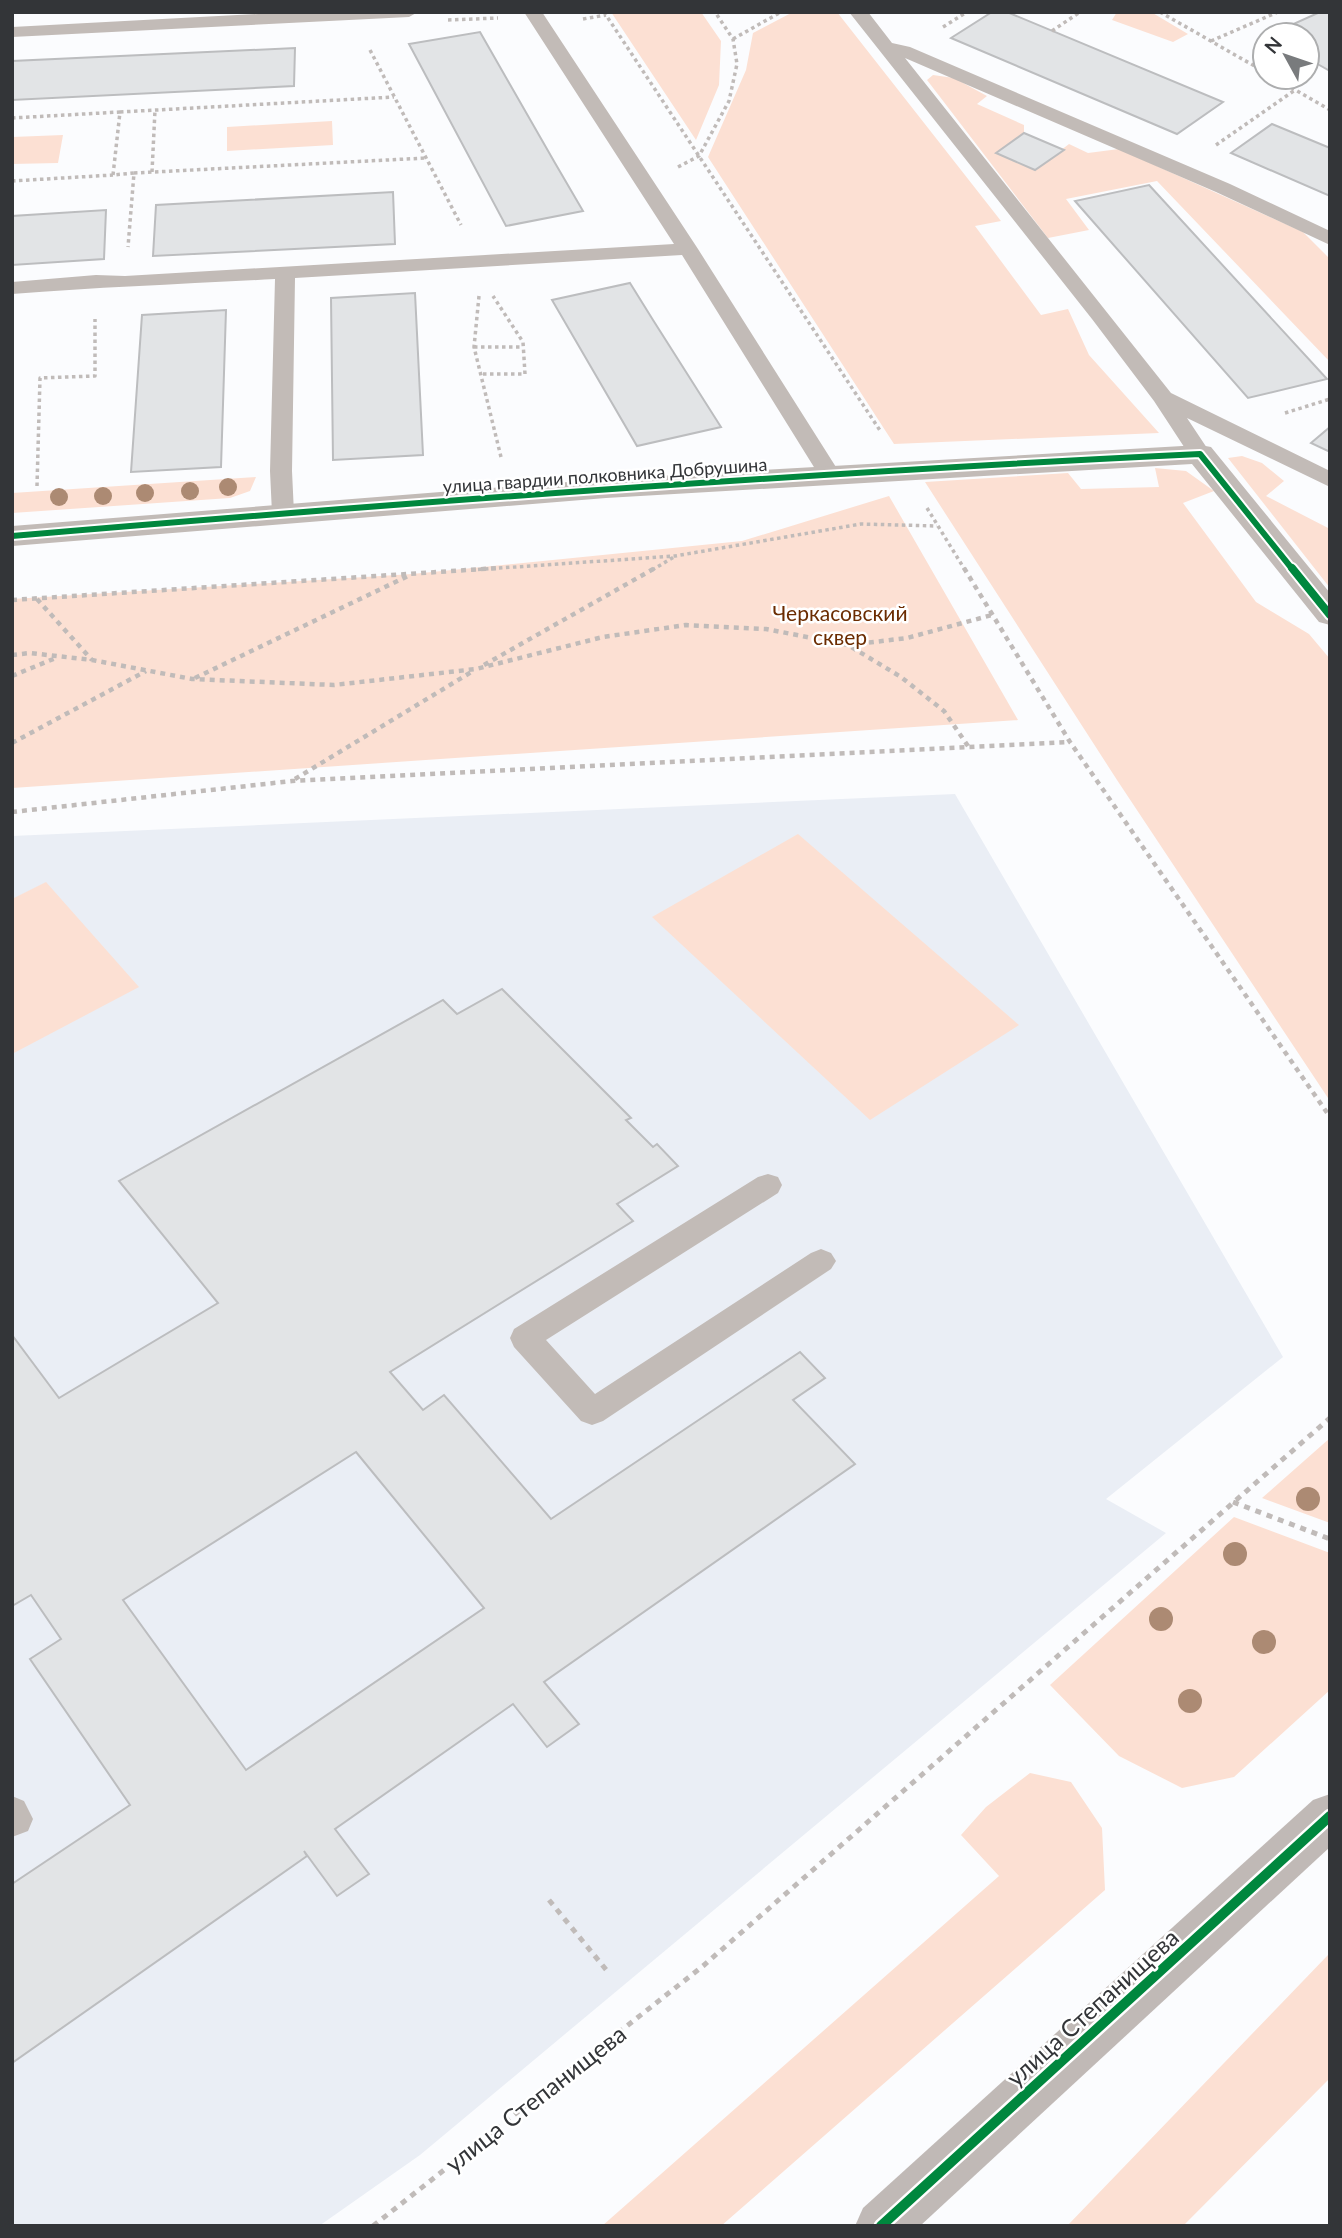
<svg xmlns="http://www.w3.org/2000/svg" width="1342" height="2238" viewBox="0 0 1342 2238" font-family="Lato,sans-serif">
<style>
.built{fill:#eaeef5}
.green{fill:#fce0d3}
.building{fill:#e2e4e6;stroke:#bcbdbf;stroke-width:2;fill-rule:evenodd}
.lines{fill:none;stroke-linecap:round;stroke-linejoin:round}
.path-far2{stroke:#c0bbb9;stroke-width:3.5;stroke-dasharray:3.5 3.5;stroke-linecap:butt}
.path-far1{stroke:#c0bbb9;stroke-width:4.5;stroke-dasharray:5 5;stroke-linecap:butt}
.path{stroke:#c0bbb9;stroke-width:5;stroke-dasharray:6 6;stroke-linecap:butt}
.lane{fill:#c2bbb7;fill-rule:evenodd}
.street{fill:#c2bbb7;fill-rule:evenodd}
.secondary{fill:#c0b9b6;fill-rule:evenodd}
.cycleway-far2-casing{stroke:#fff;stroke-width:10}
.cycleway-far1-casing{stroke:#fff;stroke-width:12}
.cycleway-casing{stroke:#fff;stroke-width:15}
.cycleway-far2{stroke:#00873e;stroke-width:6}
.cycleway-far1{stroke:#00873e;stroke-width:8}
.cycleway{stroke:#00873e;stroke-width:10}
.tree{fill:#ac8a73}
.labels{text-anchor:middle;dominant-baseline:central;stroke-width:5;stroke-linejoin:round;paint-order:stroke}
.far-street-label{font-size:18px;fill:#333538;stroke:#fff}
.park-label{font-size:21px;fill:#6b2c01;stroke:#fff}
.near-street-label{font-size:24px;fill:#333538;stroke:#fff}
</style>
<rect width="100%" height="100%" fill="#fbfcfe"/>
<path class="built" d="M955,794L1283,1357L1106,1499L1166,1533L420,2155L319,2226H12V836Z"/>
<path class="green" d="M611,12H701L721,41L719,85L696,140Z
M793,12H837L1001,221L975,226L1041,315L1068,309L1089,355L1159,433L894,444L708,157L746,70L753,33Z
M1117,12H1151L1188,34L1173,42L1112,20Z
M933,75L954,78L987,96L977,104L1024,125V133L996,153L1035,170L1069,144L1088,153L1119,149L1303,232L1330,259V362L1157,181L1066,199L1089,230L1048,238L927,80Z
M332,121L333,145L227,151V127Z
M63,135L58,163L12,164V137Z
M1242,456L1262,463L1284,481L1266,496L1330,529V588L1228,458Z
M1155,468L1186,471L1214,491L1183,503L1256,602L1309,634L1330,659V1101L1117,780L925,482L1068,473L1081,489L1159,487Z
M256,477L250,491L230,498L12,513V493Z
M889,496L1018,720L12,788V599L412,574L742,541Z
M798,834L1019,1025L870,1120L652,917Z
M46,882L139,987L12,1054V899Z
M1330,1438V1523L1262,1498Z
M1234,1517L1330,1553V1690L1234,1777L1182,1788L1119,1756L1050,1685Z
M1030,1773L1071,1782L1102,1828L1105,1890L721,2226H602L999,1876L961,1835L986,1807Z
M1328,1955L1330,2078L1183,2226H1067Z"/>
<path class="building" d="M992,12H1007L1223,102L1177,134L951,38Z
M1320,12H1330V71L1307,58V35H1269Z
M480,32L555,163L583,211L506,226L409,44Z
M295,48L294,86L12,100V61Z
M1272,124L1330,148V196L1231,153Z
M1024,133L1064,150L1035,170L996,153Z
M1149,185L1327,379L1248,398L1075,201Z
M393,192L395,244L153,256L156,205Z
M106,210L104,259L12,265V216Z
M630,283L653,320L721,427L637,446L552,300Z
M415,293L423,455L333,460L331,298Z
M226,310L221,467L131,472L142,315Z
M1330,427V452L1311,443Z
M502,989L631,1118L626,1120L653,1147L657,1144L678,1166L617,1204L633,1221L390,1372L423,1410L444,1395L551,1519L800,1352L825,1378L793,1400L855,1464L544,1682L579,1724L547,1747L513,1704L335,1829L369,1874L337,1896L304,1851L307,1856L12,2063V1884L130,1805L30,1659L61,1639L31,1595L12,1606V1335L59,1398L218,1303L119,1181L443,1000L457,1014ZM356,1452L484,1608L246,1770L123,1600Z"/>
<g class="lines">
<path class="path-far2" d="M604,12L881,432
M1160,12L1265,72
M583,19L606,15
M448,20L498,18
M943,27L967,12
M1052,31L1080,12
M733,39L781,12
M1211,41L1278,12
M370,50L461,225
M1273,77L1330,110
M120,112L394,97
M12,118L120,112L113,175L134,173L128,247
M1216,145L1295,90
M678,167L699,156L729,101L737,64L733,39L715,12
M152,172L155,110
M134,173L426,158
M12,181L113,175
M479,296L474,347L501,457
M474,347H523
M483,374H525L523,342L493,296
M1285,413L1330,399
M37,486L40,378L95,376V319
M927,508L965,570
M471,570L675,556L861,524L937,526
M652,570L674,557"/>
<path class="path-far1" d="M964,568L1070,742L1330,1117
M37,599L92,660
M12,600L498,568
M849,645L907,638L992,615
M12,655L30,653L92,660L192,679L334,685L476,669L603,637L686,625L766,629L848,645L901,677L944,711L968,746
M484,665L655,568
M12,676L58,657
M195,678L408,576
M12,743L146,671
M295,779L473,671
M12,812L292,781L1070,742"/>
<path class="path" d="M1233,1502L1330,1539
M549,1900L608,1972
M373,2226L703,1966L1330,1418"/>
<path class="lane" d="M296,12H418L409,17L12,37V27Z
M524,12H542L698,249L841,475L838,480H822L682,255L295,278L292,471L294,513L291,518H275L272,513L270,471L275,279C187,284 100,287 12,294V282L96,275L125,276L674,244Z
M849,12H868L892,43L910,47L1230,184L1330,231V245L1216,192L905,58L1171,393L1330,471V487L1187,418L1211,454L1208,459H1192L1154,401L1092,319Z
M768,1174L778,1177L782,1185L778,1193L546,1340L595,1394L811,1253L821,1249L831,1253L836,1261L831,1269L603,1421L592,1425L581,1421L514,1347L510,1338L514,1329L758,1177Z
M12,1796L24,1801L33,1819L28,1831L12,1837Z"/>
<path class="street" d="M1200,445L1211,447L1330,593V625L1319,622L1192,464L606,498L12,546V526L606,479Z"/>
<path class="secondary" d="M1330,1794V1847L920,2226H855L863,2208L1313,1800Z"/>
<g class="cycleway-far2-casing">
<path id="cycleway-far2" d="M12,536C408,502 803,473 1200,454L1293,570"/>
</g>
<g class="cycleway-far1-casing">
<path id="cycleway-far1" d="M1292,568L1330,615"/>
</g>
<g class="cycleway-casing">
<path id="cycleway" d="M881,2226L1330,1816"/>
</g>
<use href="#cycleway-far2" class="cycleway-far2"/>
<use href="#cycleway-far1" class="cycleway-far1"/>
<use href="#cycleway" class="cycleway"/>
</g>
<g class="tree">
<circle cx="228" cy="487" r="9"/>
<circle cx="190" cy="491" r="9"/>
<circle cx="145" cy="493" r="9"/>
<circle cx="103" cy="496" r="9"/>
<circle cx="59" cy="497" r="9"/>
<circle cx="1308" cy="1499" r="12"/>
<circle cx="1235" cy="1554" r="12"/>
<circle cx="1161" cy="1619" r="12"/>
<circle cx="1264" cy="1642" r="12"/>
<circle cx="1190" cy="1701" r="12"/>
</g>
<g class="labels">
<g class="far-street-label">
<text transform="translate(605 475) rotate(-4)">улица гвардии полковника Добрушина</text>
</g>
<g class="park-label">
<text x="840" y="612">Черкасовский<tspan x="840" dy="24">сквер</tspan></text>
</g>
<g class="near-street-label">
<text transform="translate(1092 2007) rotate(-42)">улица Степанищева</text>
<text transform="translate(535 2098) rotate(-38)">улица Степанищева</text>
</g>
</g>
<rect width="1342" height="2238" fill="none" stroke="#333538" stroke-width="28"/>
<g transform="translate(1286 56) rotate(310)"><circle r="33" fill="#ffffff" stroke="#adaeaf" stroke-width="2"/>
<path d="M0-5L12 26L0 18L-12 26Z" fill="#797b7d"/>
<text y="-10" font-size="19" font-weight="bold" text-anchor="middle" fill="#333538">N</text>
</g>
</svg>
